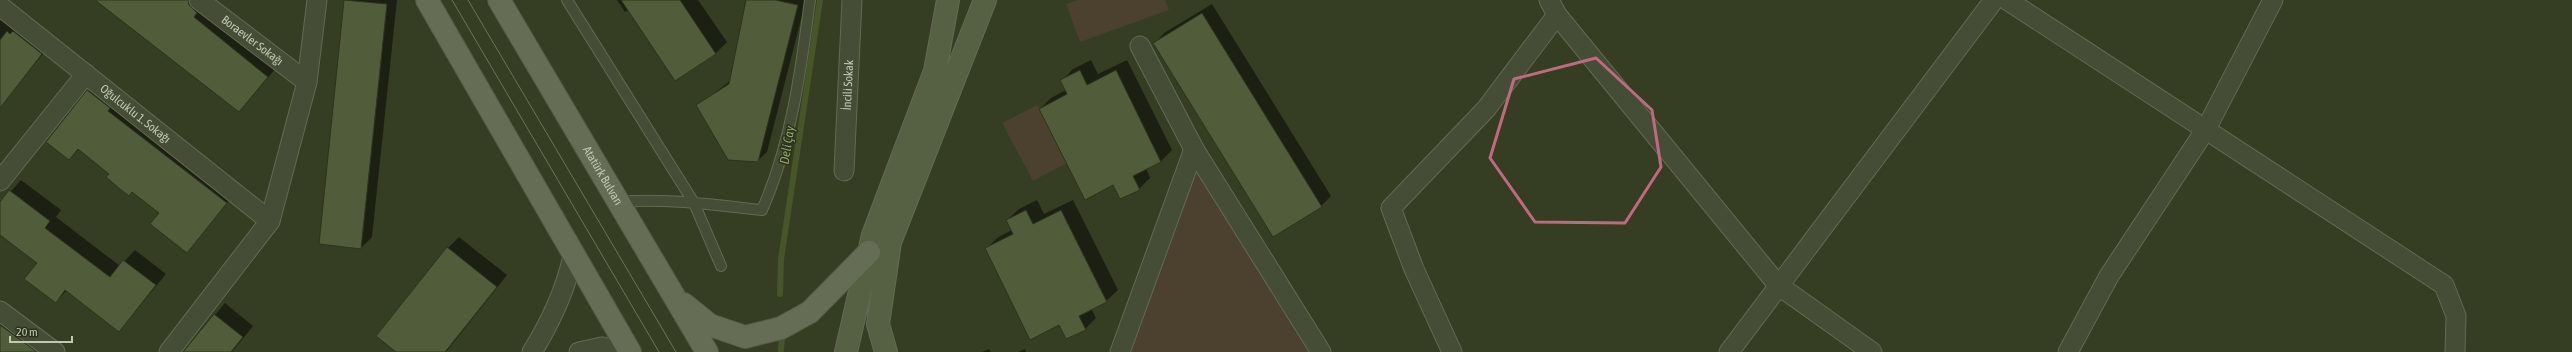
<svg xmlns="http://www.w3.org/2000/svg" width="2572" height="352" viewBox="0 0 2572 352" font-family="'Asap Condensed',sans-serif">
<style>
.green{fill:#4b412e}
.shadow{fill:#0007}
.lines{fill:none;stroke-linecap:round;stroke-linejoin:round}
.stream{stroke:#465629;stroke-width:6}
.building{fill:#515c3b;stroke:#2c341d}
.lane-casing{stroke:#636b54;stroke-width:12}
.street-casing{stroke:#636b54;stroke-width:21}
.secondary-casing{stroke:#636b54;stroke-width:24}
.primary-casing{stroke:#515942;stroke-width:24}
.lane{stroke:#464d36;stroke-width:10}
.street{stroke:#464d36;stroke-width:19}
.secondary{stroke:#566144;stroke-width:22}
.primary{stroke:#656e54;stroke-width:22}
.tram{stroke:#6b7558;stroke-width:1}
.marked{fill:none;stroke:#c16882;stroke-width:3;stroke-linejoin:round}
.labels{text-anchor:middle;dominant-baseline:central;stroke-width:3;stroke-linejoin:round;paint-order:stroke}
.street-label{font-size:12px;fill:#c0c9b2;stroke:#2a321b}
.water-label{font-size:13px;font-style:italic;fill:#94a969;stroke:#2a321b}
</style>
<rect width="100%" height="100%" fill="#353d22"/>
<path class="green" d="M1078,0H1165L1169,10L1080,42L1066,4Z
M1037,105L1067,163L1033,181L1002,123Z
M1194,159L1309,352H1125Z"/>
<path class="shadow" d="M0,0L53,42L7,97L0,92Z
M97,0H207L278,66L239,111Z
M345,0H397L372,237L361,248L320,243Z
M617,0H698L727,42L716,53L676,80L629,10L625,12Z
M747,0H806L767,152L757,161L698,106L731,80Z
M1212,4L1331,196L1321,206L1155,43L1164,33Z
M1091,60L1098,74L1127,60L1172,150L1161,161L1146,168L1150,178L1139,189L1114,184L1040,109L1051,98L1066,90L1062,81L1073,69Z
M99,79L237,191L187,251L161,213L79,149L69,159L47,141Z
M21,180L61,210L56,217L120,266L135,250L166,274L119,331L67,290L56,302L38,263L0,234V204Z
M1037,200L1044,214L1073,200L1118,290L1106,301L1091,308L1096,318L1085,329L1060,324L986,249L997,238L1012,230L1007,220L1019,209Z
M459,237L507,275L446,352H398L448,248Z
M225,303L253,326L232,352H184Z
M0,308L40,336L28,352H0Z
M989,349L991,352H982Z
M1025,349L1026,352H1018Z"/>
<g class="lines">
<path class="stream" d="M780,294L781,259L820,0
M781,350L782,337"/>
</g>
<path class="building" d="M95,0H188L189,5L197,13L194,17L268,77L239,112Z
M344,0L387,4L361,249L319,244Z
M621,0H680L716,54L675,81Z
M746,0H775L798,5L758,162L728,160L696,105L729,84Z
M1202,13L1322,207L1273,237L1153,43Z
M7,31L10,34L13,31L42,54L0,108V40Z
M1080,70L1087,85L1116,70L1161,162L1133,176L1140,190L1120,199L1113,185L1085,200L1039,109L1067,94L1060,80Z
M87,90L110,108L108,111L227,203L187,253L150,224L159,213L132,192L129,196L120,189L106,177L109,174L78,149L69,160L46,142Z
M9,190L50,221L45,228L110,277L123,260L156,285L119,332L65,290L56,303L24,279L37,263L0,235V202Z
M1026,210L1033,224L1061,210L1107,302L1079,316L1086,330L1066,339L1059,325L1030,340L985,248L1013,234L1006,220Z
M447,247L497,287L445,352H396L376,336Z
M214,314L243,337L231,352H183Z
M0,325L37,352H0Z"/>
<g class="lines">
<g class="lane-casing">
<path id="lane" d="M567,0L694,203L721,266
M618,202C666,198 714,205 762,210C791,145 801,70 810,0"/>
</g>
<g class="street-casing">
<g id="street">
<path id="s1" d="M199,0L307,82"/>
<path d="M1549,0L1557,15L1778,285L1872,352"/>
<path d="M2007,0L2444,285L2456,316L2455,352"/>
<path id="s2" d="M0,6L270,221"/>
<path d="M1140,46L1194,149L1321,352"/>
<path id="s3" d="M844,171L852,0"/>
<path d="M0,181L86,74"/>
<path d="M0,311L55,352"/>
<path d="M169,352L270,221L307,82L317,0"/>
<path d="M532,352C552,320 566,289 574,252"/>
<path d="M579,352L602,347L627,352"/>
<path d="M1120,352L1194,149"/>
<path d="M1452,352L1414,269L1391,208L1486,109L1557,15"/>
<path d="M1729,352L1994,0"/>
<path d="M2068,352L2109,276L2206,129L2273,0"/>
</g>
</g>
<g class="secondary-casing">
<path id="secondary" d="M846,352L873,235L935,71L948,0
M886,352L878,324L890,242L985,0"/>
</g>
<g class="primary-casing">
<g id="primary">
<path d="M427,0L630,352"/>
<path id="s4" d="M499,0L707,352"/>
<path d="M684,304L710,325L745,337L781,328L810,312L869,252"/>
</g>
</g>
<use href="#lane" class="lane"/>
<use href="#street" class="street"/>
<use href="#secondary" class="secondary"/>
<use href="#primary" class="primary"/>
<path class="tram" d="M452,0L659,352
M468,0L676,352"/>
</g>
<path class="marked" d="M1596,58L1652,110L1661,167L1625,223L1535,222L1490,158L1514,79Z"/>
<g class="labels">
<g class="street-label">
<text stroke="none"><textPath href="#s1" startOffset="67">Boraevler Sokağı</textPath></text>
<text stroke="none"><textPath href="#s3" startOffset="86">İncili Sokak</textPath></text>
<text stroke="none"><textPath href="#s2" startOffset="173">Oğulcuklu 1. Sokağı</textPath></text>
<text stroke="none"><textPath href="#s4" startOffset="204">Atatürk Bulvarı</textPath></text>
</g>
<g class="water-label">
<text transform="translate(787 145) rotate(-81)">Deli Çay</text>
</g>
</g>
<path d="M10 336v6h62v-6" fill="none" stroke="#c0c9b2" stroke-width="2"/>
<text x="16" y="336" font-size="12" fill="#c0c9b2" stroke="#2a321b" stroke-width="3" paint-order="stroke">20 m</text>
</svg>
